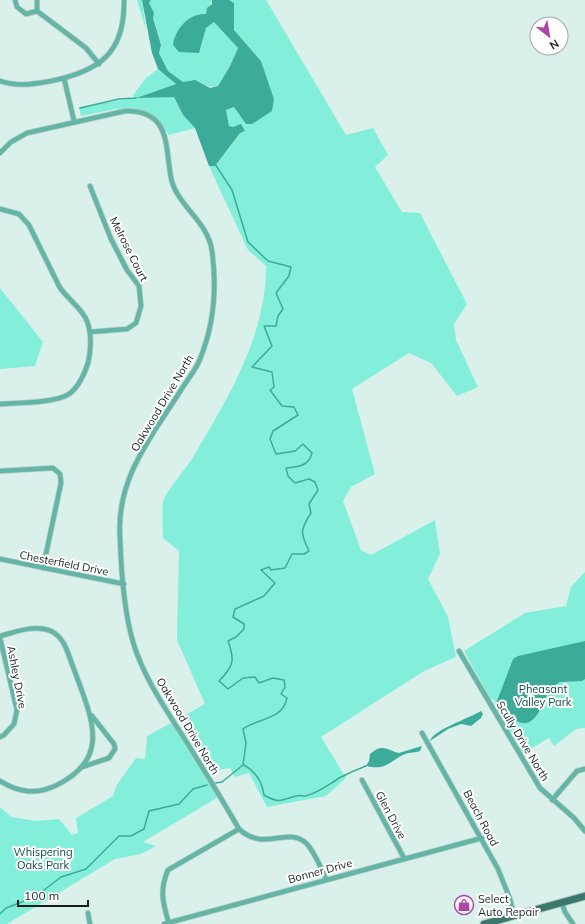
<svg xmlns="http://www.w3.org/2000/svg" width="585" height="924" viewBox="0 0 585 924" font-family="Mulish,sans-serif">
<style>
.green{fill:#83efda}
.water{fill:#3cab99}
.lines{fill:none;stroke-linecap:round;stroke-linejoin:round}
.stream{stroke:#3cab99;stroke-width:1.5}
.street-casing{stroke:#b7cbc5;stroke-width:6}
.primary-casing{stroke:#b7cbc5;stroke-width:9}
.street{stroke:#63b6a6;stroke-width:4.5}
.primary{stroke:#3c776c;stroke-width:7}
.labels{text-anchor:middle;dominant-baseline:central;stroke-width:4;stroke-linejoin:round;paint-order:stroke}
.street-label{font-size:11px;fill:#18201e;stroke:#fff}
.park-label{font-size:11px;fill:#0b4c42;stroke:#fff}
.poi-label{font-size:11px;fill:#18201e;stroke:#fff;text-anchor:start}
</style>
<rect width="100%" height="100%" fill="#daf0ea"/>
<path class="green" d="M137,0H142L146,30Z
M151,0H212L206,14L199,53L206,28L214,21L238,48L230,66L218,86C202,89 202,79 183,82L168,71L159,53L161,45L149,3Z
M229,0H266L346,135L373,128L388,155L375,167L402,212L420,213L467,304L454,324L456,340L478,387L457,396L431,363L409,353L352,389L375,474L351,487L343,501L361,550L371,555L435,520L440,554L428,579L448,617L456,657L424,671L321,737L346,778L326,796L267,807L249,773L235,777L230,768L211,771L180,718L205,704L177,640L179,551L163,538C163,528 161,509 164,499C166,492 186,468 192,459C227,399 266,338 266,266L248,250L209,166H215L240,133L229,126L226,110L234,107L247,124H252L274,99L261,61L234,30V3Z
M158,69L176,84L138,97H174L183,115L195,128L169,135C144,96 119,109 81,116L79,107L135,98L133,95L146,78Z
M0,288L43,342L35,366L0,369Z
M585,572V728L576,729L554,746L549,738L520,755L492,708L495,701L490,698L464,651L525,613L566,606L571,587Z
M173,722L220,796L143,842L156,846L141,854L115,859L7,924H0V807L11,817L36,821L59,819L72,835L78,833L76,818L113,796L116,786L136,758L145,759L147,736Z"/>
<path class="water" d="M142,0H151L149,3L154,13L153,18L161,45L159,53L168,71L183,82L195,80L210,88L218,86L230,66L238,48L214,22L206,28L199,53L179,52L173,45C175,29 189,13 206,14L207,8L212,4V0H229L234,3V30L261,61L274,99L272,111L252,124H246L234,107L226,110L229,126L233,127L241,124L245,131L240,133L215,166H209L195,128L183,115L174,97L136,98L176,84L158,69L152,53Z
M585,641V679L582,681L560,682L549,689C544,703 533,735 514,719C506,713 506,710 507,701L505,700L500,706L497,701L513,659L518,656Z
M481,711L483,714L481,718L471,726L461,724L448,729L430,741C433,730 470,718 481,711Z
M422,746L420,751C415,753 410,752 405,754C389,761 387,771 366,766L369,761L370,754C383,743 386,750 399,753Z"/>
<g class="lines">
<path class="stream" d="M80,108L119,99L136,98
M215,164L232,190L248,242L268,261L291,267L289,276L276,293L283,309L278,316L276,326H264L272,346L252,367L272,372L274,387L270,390L282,406L294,407L298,415L273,431L270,439L276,454L295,451L303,444L312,453C309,466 298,467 286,468L288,476L295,483L309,479L315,482L318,490L309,504L311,513C300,530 300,533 309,551L304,554H292L285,568L271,570L269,567L261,570L275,583L264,596L235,609L233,617L244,624V629L236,637L228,641C235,660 234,666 219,681L228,689L243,678L255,677L259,683L273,678L284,680L285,687L281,694L287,698C283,720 258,718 243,729L246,743L243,765L222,782L215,783
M244,765C256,772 262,781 264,795C279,804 282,800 296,796C299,795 302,796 305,796C319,793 329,784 341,777C349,773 358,769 366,766
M0,914L6,908L35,897L61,877L86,869L119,836H131L144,829L149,811L179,804L193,789L207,785"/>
<g class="street-casing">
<path id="street" d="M15,0L17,7L26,14L37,11V0
M37,11L86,48L99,64
M64,78L74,121
M0,81C18,87 33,84 51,81C100,71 125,53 124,0
M0,153L11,142L27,133L125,111C171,110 165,146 171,178C177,206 208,221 212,251C217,288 214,325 200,359C196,370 187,380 181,390C152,436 116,478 120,537C121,569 124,611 133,642C143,676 165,708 184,738C203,768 221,798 239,829C265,853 288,825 307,844C315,853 321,868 326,879
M0,209L19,214L29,225L59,286C66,298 82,308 87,321C92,334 91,351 88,363C84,375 79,387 69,394C56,403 16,403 0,404
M90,332L127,329L136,323L141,306L139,286L127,270L111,239L90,186
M0,471L53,468L60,474L61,483L43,568
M0,559L124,584
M0,636C16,632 35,624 51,631C66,638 69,658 75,672C92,719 112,759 55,786C35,795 18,792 0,781
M0,638L17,710L14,724L4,735L0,737
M459,651L540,788L574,818L585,831
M422,733L498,869L510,899L514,916
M82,767L109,758L115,749L114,744L92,716
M362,780L404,858
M552,800L577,771L585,769
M562,903L565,912L573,924
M88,913L90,924
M164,924L482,838
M169,924C163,903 159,891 168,870L239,829"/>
</g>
<g class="primary-casing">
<path id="primary" d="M484,924L585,896"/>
</g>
<use href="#street" class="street"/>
<use href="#primary" class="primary"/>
</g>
<defs>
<g id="shop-ring" transform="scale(1)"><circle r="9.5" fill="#fff" stroke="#ae46a9" stroke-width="1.5"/><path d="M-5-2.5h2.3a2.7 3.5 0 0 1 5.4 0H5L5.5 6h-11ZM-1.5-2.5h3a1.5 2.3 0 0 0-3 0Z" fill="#ae46a9"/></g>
</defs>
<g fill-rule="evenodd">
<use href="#shop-ring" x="464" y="905"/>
</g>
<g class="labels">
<g class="street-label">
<text transform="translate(129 249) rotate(63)">Melrose Court</text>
<text transform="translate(162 403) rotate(-59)">Oakwood Drive North</text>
<text transform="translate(64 563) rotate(11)">Chesterfield Drive</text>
<text transform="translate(17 677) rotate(79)">Ashley Drive</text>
<text transform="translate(188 726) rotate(59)">Oakwood Drive North</text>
<text transform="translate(523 741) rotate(59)">Scully Drive North</text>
<text transform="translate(391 815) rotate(62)">Glen Drive</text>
<text transform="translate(481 818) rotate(62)">Beach Road</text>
<text transform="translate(320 871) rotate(-15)">Bonner Drive</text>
</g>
<g class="park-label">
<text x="543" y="689">Pheasant<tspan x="543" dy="13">Valley Park</tspan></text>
<text x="43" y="852">Whispering<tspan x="43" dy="13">Oaks Park</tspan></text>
</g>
<g class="poi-label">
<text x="478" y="899">Select<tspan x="478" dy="13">Auto Repair</tspan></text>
</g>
</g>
<g transform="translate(549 36) rotate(149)"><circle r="19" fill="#ffffff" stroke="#a3a6a5"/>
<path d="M0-3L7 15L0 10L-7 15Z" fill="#ae46a9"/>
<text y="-6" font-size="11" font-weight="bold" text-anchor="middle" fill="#18201e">N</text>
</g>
<path d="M18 900v6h70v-6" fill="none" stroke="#18201e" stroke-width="2"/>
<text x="24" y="900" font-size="12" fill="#18201e" stroke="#ffffff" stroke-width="3" paint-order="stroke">100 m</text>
</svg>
